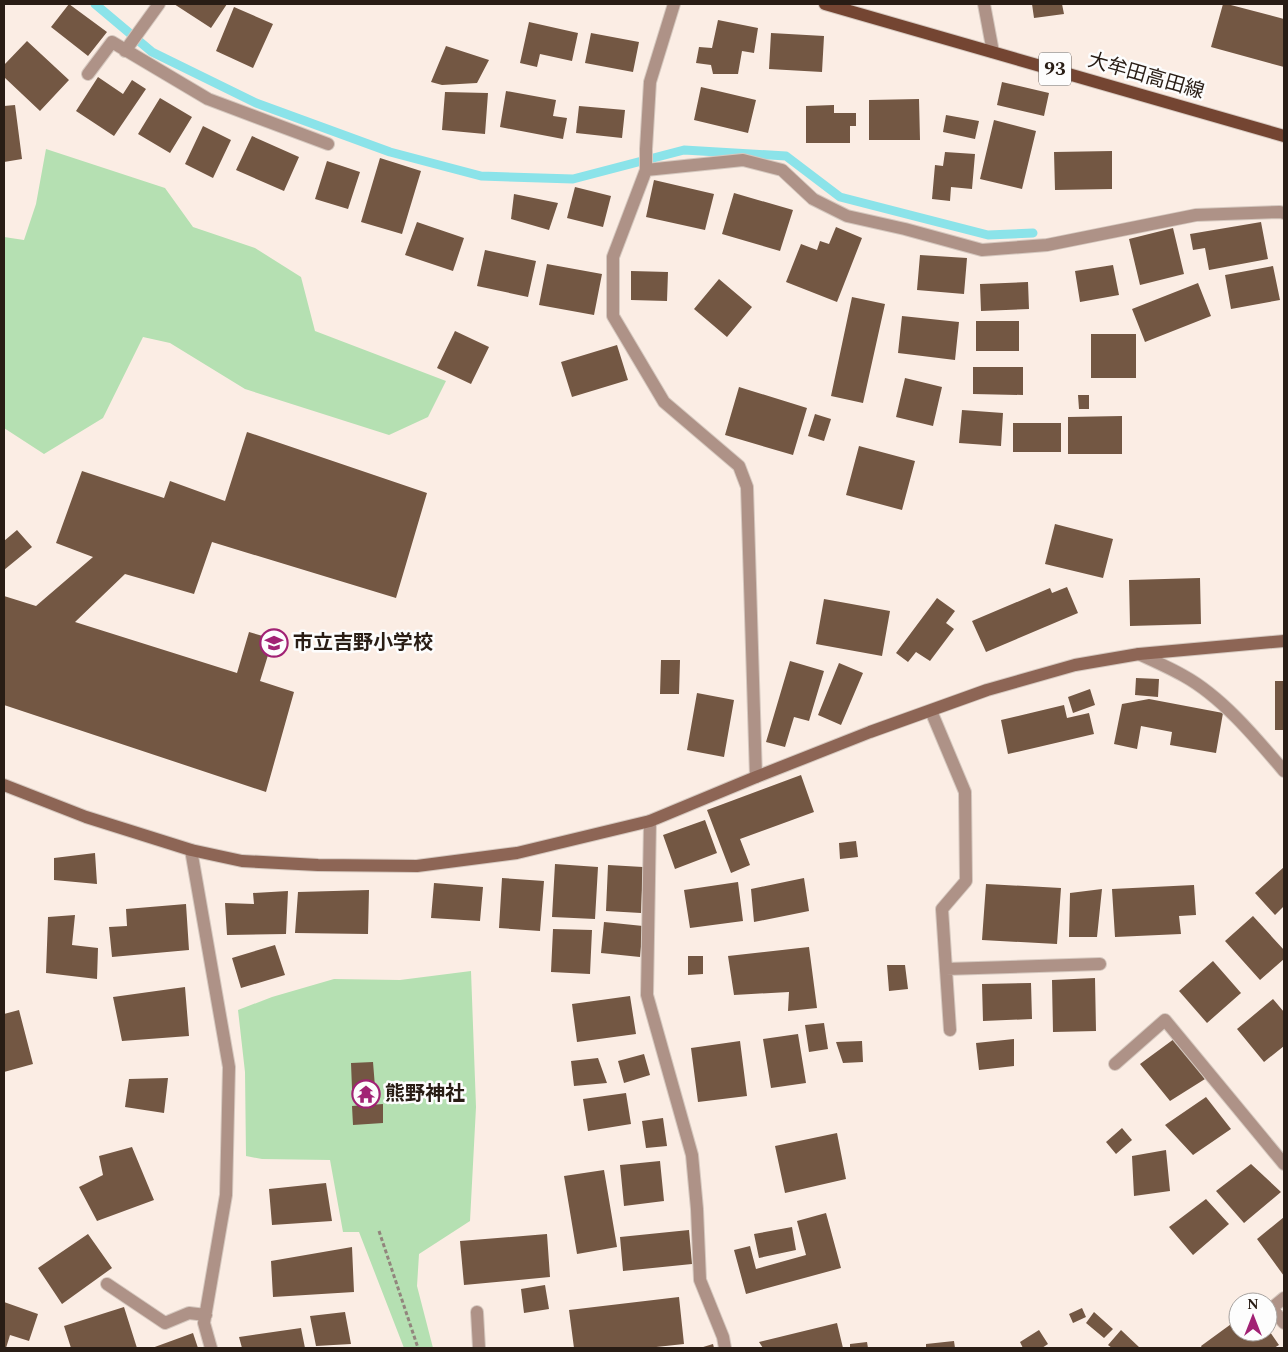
<svg xmlns="http://www.w3.org/2000/svg" width="1288" height="1352" viewBox="0 0 1288 1352" font-family="Spectral,'Noto Sans JP',serif">
<style>
.green{fill:#b5e0b2}
.lines{fill:none;stroke-linecap:round;stroke-linejoin:round}
.stream{stroke:#8be3e9;stroke-width:9}
.building{fill:#735743}
.street-casing{stroke:#d5c8bf;stroke-width:14}
.secondary-casing{stroke:#d5c8bf;stroke-width:14}
.primary-casing{stroke:#d5c8bf;stroke-width:14}
.path{stroke:#92857d;stroke-width:3;stroke-dasharray:4 2.5;stroke-linecap:butt}
.street{stroke:#ae9287;stroke-width:12}
.secondary{stroke:#8d6555;stroke-width:12}
.primary{stroke:#744532;stroke-width:12}
.labels{text-anchor:middle;dominant-baseline:central;stroke-width:5;stroke-linejoin:round;paint-order:stroke}
.shield{fill:#fdfdfd;stroke:#69605b;stroke-width:1}
.shield-label{font-size:19px;font-weight:bold;fill:#291d15}
.street-label{font-size:20px;fill:#291d15;stroke:#fdfdfd}
.poi-label{font-size:20px;font-weight:bold;fill:#291d15;stroke:#fdfdfd;text-anchor:start}
</style>
<rect width="100%" height="100%" fill="#fbede4"/>
<path class="green" d="M46,149L165,188L193,227L255,248L301,277L315,331L446,381L428,417L389,435L245,389L170,343L143,337L103,418L44,454L4,428V237L24,240L36,204Z
M471,971L476,1107L470,1221L419,1254L417,1286L433,1348H404L359,1232H343L330,1160L262,1159L246,1156L245,1072L238,1010L272,997L334,979L400,980Z"/>
<g class="lines">
<path class="stream" d="M95,4L152,52L256,103L390,152L481,176L573,179L684,150L786,156L840,197L988,235L1033,233"/>
</g>
<path class="building" d="M69,4L107,32L88,56L51,27Z
M174,4H227L211,28Z
M1032,4H1062L1064,14L1034,18Z
M1223,4H1227L1284,19V67L1211,47Z
M234,7L273,24L253,68L216,51Z
M718,20L758,28L754,53L742,51L738,74H713L711,65L696,63L699,47L712,48Z
M529,22L578,33L572,61L540,54L537,67L520,63Z
M591,33L639,42L633,72L585,63Z
M771,33L824,36L822,72L769,69Z
M27,41L69,80L40,111L4,77V65Z
M446,46L489,60L477,83L442,85L431,82Z
M98,77L123,94L132,80L146,89L114,136L76,111Z
M1002,82L1049,93L1044,116L997,105Z
M701,87L756,100L748,133L694,120Z
M506,91L556,100L553,116L567,118L563,139L500,127Z
M445,92L488,93L485,134L442,130Z
M160,98L192,117L170,153L138,134Z
M919,99L920,140H869V100Z
M15,105L22,159L4,162V106Z
M834,105V113H856V126H850V143H806V106Z
M579,106L625,110L622,138L576,133Z
M946,115L979,121L975,139L943,132Z
M994,120L1036,131L1022,189L980,179Z
M203,126L231,140L213,178L185,164Z
M252,136L299,157L284,191L236,170Z
M1112,151V189L1055,190L1054,152Z
M945,152L975,154L972,189L951,187L950,201L932,199L935,165L943,166Z
M380,158L421,171L402,234L361,222Z
M327,161L360,172L348,209L315,199Z
M654,180L714,194L705,230L646,217Z
M575,187L611,196L603,227L567,218Z
M734,193L793,210L780,251L722,234Z
M514,194L558,203L549,230L511,219Z
M417,222L464,238L453,271L405,255Z
M1261,222L1268,259L1209,270L1205,248L1193,250L1190,234Z
M836,227L862,238L837,302L786,282L801,244L817,250L820,241L829,244Z
M1173,228L1184,274L1140,285L1129,239Z
M485,250L536,261L528,297L477,286Z
M920,255L967,258L964,294L917,290Z
M547,264L602,274L594,315L539,305Z
M1113,265L1119,295L1080,302L1075,271Z
M1273,266L1280,300L1231,309L1225,275Z
M631,271L668,272L667,301L631,300Z
M719,279L752,307L727,337L694,309Z
M1028,282L1029,309L981,311L980,284Z
M1198,283L1211,316L1145,342L1132,309Z
M852,297L885,304L863,403L831,396Z
M902,316L959,322L955,360L898,353Z
M976,321H1019V351H976Z
M455,331L489,347L471,384L437,368Z
M1091,334H1136V378H1091Z
M617,345L628,380L572,397L561,362Z
M973,367H1023V395L973,394Z
M905,378L942,387L933,426L896,417Z
M739,387L807,408L793,455L725,435Z
M1078,395H1089V409H1079Z
M962,410L1003,413L1001,446L959,443Z
M815,414L831,419L824,441L808,436Z
M1122,416V454H1068V417Z
M1013,423H1061V452H1013Z
M247,432L427,493L396,598L212,542L194,594L125,574L75,622L237,673L249,632L273,639L260,681L294,692L266,792L4,705V596L36,606L93,557L56,543L82,471L164,498L170,481L225,501Z
M859,446L915,461L902,510L846,495Z
M1055,524L1113,539L1103,578L1045,564Z
M17,530L32,547L4,570V541Z
M1200,578L1201,624L1130,626L1129,580Z
M1067,587L1078,613L986,652L972,621L1050,588L1052,593Z
M937,598L955,611L946,623L954,629L930,661L916,652L908,662L896,653Z
M824,599L890,611L882,656L816,644Z
M661,660H680L679,694H660Z
M790,661L824,671L809,721L794,717L785,747L766,742Z
M839,663L863,673L841,725L818,715Z
M1136,678L1159,679L1158,697L1135,695Z
M1275,681H1284V730H1275Z
M1090,689L1095,705L1073,713L1068,697Z
M697,693L734,700L724,757L687,750Z
M1149,699L1223,713L1216,753L1170,745L1172,732L1141,726L1137,749L1114,744L1122,704Z
M1064,705L1067,718L1089,713L1094,734L1008,754L1001,720Z
M801,775L814,812L740,839L750,865L731,873L707,810Z
M705,820L717,853L675,869L663,835Z
M856,841L858,857L840,859L839,843Z
M95,853L97,884L54,880V858Z
M555,864L598,867L595,919L552,917Z
M608,865L643,867L641,913L606,911Z
M1284,867V906L1275,915L1255,893Z
M502,878L544,881L540,931L499,928Z
M804,878L809,911L754,922L751,889Z
M738,882L743,921L690,928L684,890Z
M434,883L483,887L480,921L431,918Z
M986,884L1061,888L1057,944L982,940Z
M1194,885L1196,915L1179,916L1181,934L1115,937L1112,889Z
M1102,889L1097,937H1069L1070,893Z
M369,890L368,934L295,933L298,892Z
M288,891L286,934L227,935L225,903L254,904L253,893Z
M186,904L189,950L112,957L109,927L127,926L126,909Z
M75,915L72,945L98,948L97,979L46,973L48,917Z
M1253,916L1284,950V959L1260,980L1225,941Z
M604,922L643,926L640,957L601,953Z
M553,929L592,930L590,974L551,972Z
M275,945L285,975L241,988L232,958Z
M809,947L817,1008L788,1011L789,992L734,995L728,956Z
M688,956H703V974L688,975Z
M1213,961L1241,993L1207,1023L1179,991Z
M887,965H905L908,989L889,991Z
M1095,978L1096,1031L1053,1032L1052,980Z
M1031,983L1032,1019L983,1021L982,984Z
M185,987L189,1036L122,1041L113,997Z
M630,996L636,1034L577,1042L572,1004Z
M1273,999L1284,1012V1046L1264,1062L1237,1029Z
M19,1010L33,1064L4,1072V1014Z
M824,1023L828,1049L809,1052L805,1025Z
M798,1034L806,1083L771,1088L763,1039Z
M1014,1039V1066L979,1070L976,1043Z
M1174,1039L1205,1079L1170,1101L1140,1064Z
M740,1041L747,1096L698,1102L691,1048Z
M862,1041L863,1062L843,1063L836,1042Z
M644,1054L650,1075L624,1083L618,1061Z
M598,1058L607,1083L574,1086L571,1061Z
M373,1062L375,1087H371L372,1100H369V1105L383,1104V1123L353,1125L352,1106L365,1105V1100H360V1089H352L351,1063Z
M168,1078L164,1113L125,1107L129,1079Z
M626,1093L631,1124L588,1131L583,1099Z
M1206,1097L1231,1129L1193,1155L1165,1125Z
M663,1118L667,1146L646,1148L642,1121Z
M1122,1128L1132,1140L1116,1154L1106,1142Z
M837,1133L846,1179L785,1193L775,1146Z
M132,1147L154,1200L97,1221L79,1187L103,1175L99,1156Z
M1166,1150L1170,1191L1134,1196L1132,1156Z
M660,1161L664,1201L624,1206L620,1165Z
M1251,1164L1281,1192L1244,1223L1216,1191Z
M604,1170L617,1247L577,1254L564,1176Z
M326,1183L332,1221L272,1225L269,1189Z
M1206,1199L1229,1224L1193,1255L1169,1227Z
M826,1213L841,1268L746,1294L734,1250L750,1246L756,1269L806,1255L797,1221Z
M1284,1217V1276L1257,1239Z
M792,1227L796,1250L759,1258L754,1234Z
M689,1230L692,1264L623,1271L620,1237Z
M88,1234L112,1268L62,1304L38,1268Z
M547,1234L550,1277L464,1285L460,1241Z
M352,1247L354,1292L273,1297L271,1261Z
M545,1285L549,1309L524,1313L521,1289Z
M679,1297L684,1344L647,1348H574L569,1310Z
M4,1302L38,1314L29,1341L10,1335L6,1348H4Z
M124,1307L137,1348H71L64,1326Z
M1082,1308L1086,1317L1073,1323L1069,1314Z
M345,1312L351,1344L316,1346L310,1316Z
M1094,1312L1113,1329L1104,1338L1086,1323Z
M1238,1319V1332H1268V1329L1279,1345L1274,1348H1202L1201,1346Z
M837,1323L843,1348H763L759,1342Z
M301,1328L305,1348H242L239,1337Z
M1039,1330L1048,1344L1042,1348H1023L1020,1342Z
M1121,1330L1140,1348H1112L1108,1345Z
M193,1333L198,1348H152Z
M954,1341L955,1348H926V1344Z
M867,1342L868,1348H850V1344Z
M713,1344L714,1348H700Z"/>
<g class="lines">
<g class="street-casing">
<path id="street" d="M674,4L650,82L646,149V170L613,257V316L664,402L739,466L747,487L756,777
M984,4L993,52
M125,51L159,4
M88,74L112,42L208,99L328,144
M646,170L743,160L782,170L813,199L847,216L905,229L982,250L1047,245L1196,215L1280,212L1284,213
M1139,654C1154,661 1170,668 1184,676C1222,697 1256,738 1284,771
M931,711L965,792L966,881L942,909L950,1030
M650,821L647,995L692,1155L697,1209L700,1280L723,1337L725,1348
M191,850L229,1067L226,1195L204,1323L211,1348
M946,969L1100,964
M1115,1064L1165,1020L1284,1164
M107,1284L165,1323L189,1313L206,1315
M1284,1298L1272,1308L1284,1323
M477,1312L479,1348"/>
</g>
<g class="secondary-casing">
<path id="secondary" d="M4,785L86,817L191,850L242,861L318,865L417,866L517,853L650,821L756,777L870,732L987,690L1075,665L1139,654L1284,641"/>
</g>
<g class="primary-casing">
<path id="primary" d="M825,4L1284,136"/>
</g>
<path class="path" d="M379,1231L418,1348"/>
<use href="#street" class="street"/>
<use href="#secondary" class="secondary"/>
<use href="#primary" class="primary"/>
</g>
<defs>
<g id="school-ring" transform="scale(1.4375)"><circle r="9.5" fill="#fdfdfd" stroke="#a12274" stroke-width="1.5"/><path d="M0-5L7-2L0 1L-7-2ZM-4 1L0 2.5L4 1V4Q0 6-4 4Z" fill="#a12274"/></g>
<g id="temple-ring" transform="scale(1.4375)"><circle r="9.5" fill="#fdfdfd" stroke="#a12274" stroke-width="1.5"/><path d="M0-6L5-2H3V0L6.5 2.5H4V6H1.5V3h-3V6H-4V2.5H-6.5L-3 0V-2H-5Z" fill="#a12274"/></g>
</defs>
<g fill-rule="evenodd">
<use href="#school-ring" x="274" y="643"/>
<use href="#temple-ring" x="366" y="1094"/>
</g>
<g class="labels">
<rect class="shield" x="1039" y="52.5" width="32" height="33" rx="4"/>
<g class="shield-label">
<text x="1055" y="69">93</text>
</g>
<g class="street-label">
<text transform="translate(1146 76) rotate(16)">大牟田高田線</text>
</g>
<g class="poi-label">
<text x="293" y="643">市立吉野小学校</text>
<text x="385" y="1094">熊野神社</text>
</g>
</g>
<rect width="1288" height="1352" fill="none" stroke="#291d15" stroke-width="10"/>
<g transform="translate(1253 1317)"><circle r="24" fill="#fdfdfd" stroke="#a8a3a0"/>
<path d="M0-4L9 19L0 12L-9 19Z" fill="#a12274"/>
<text y="-8" font-size="14" font-weight="bold" text-anchor="middle" fill="#291d15">N</text>
</g>
</svg>
